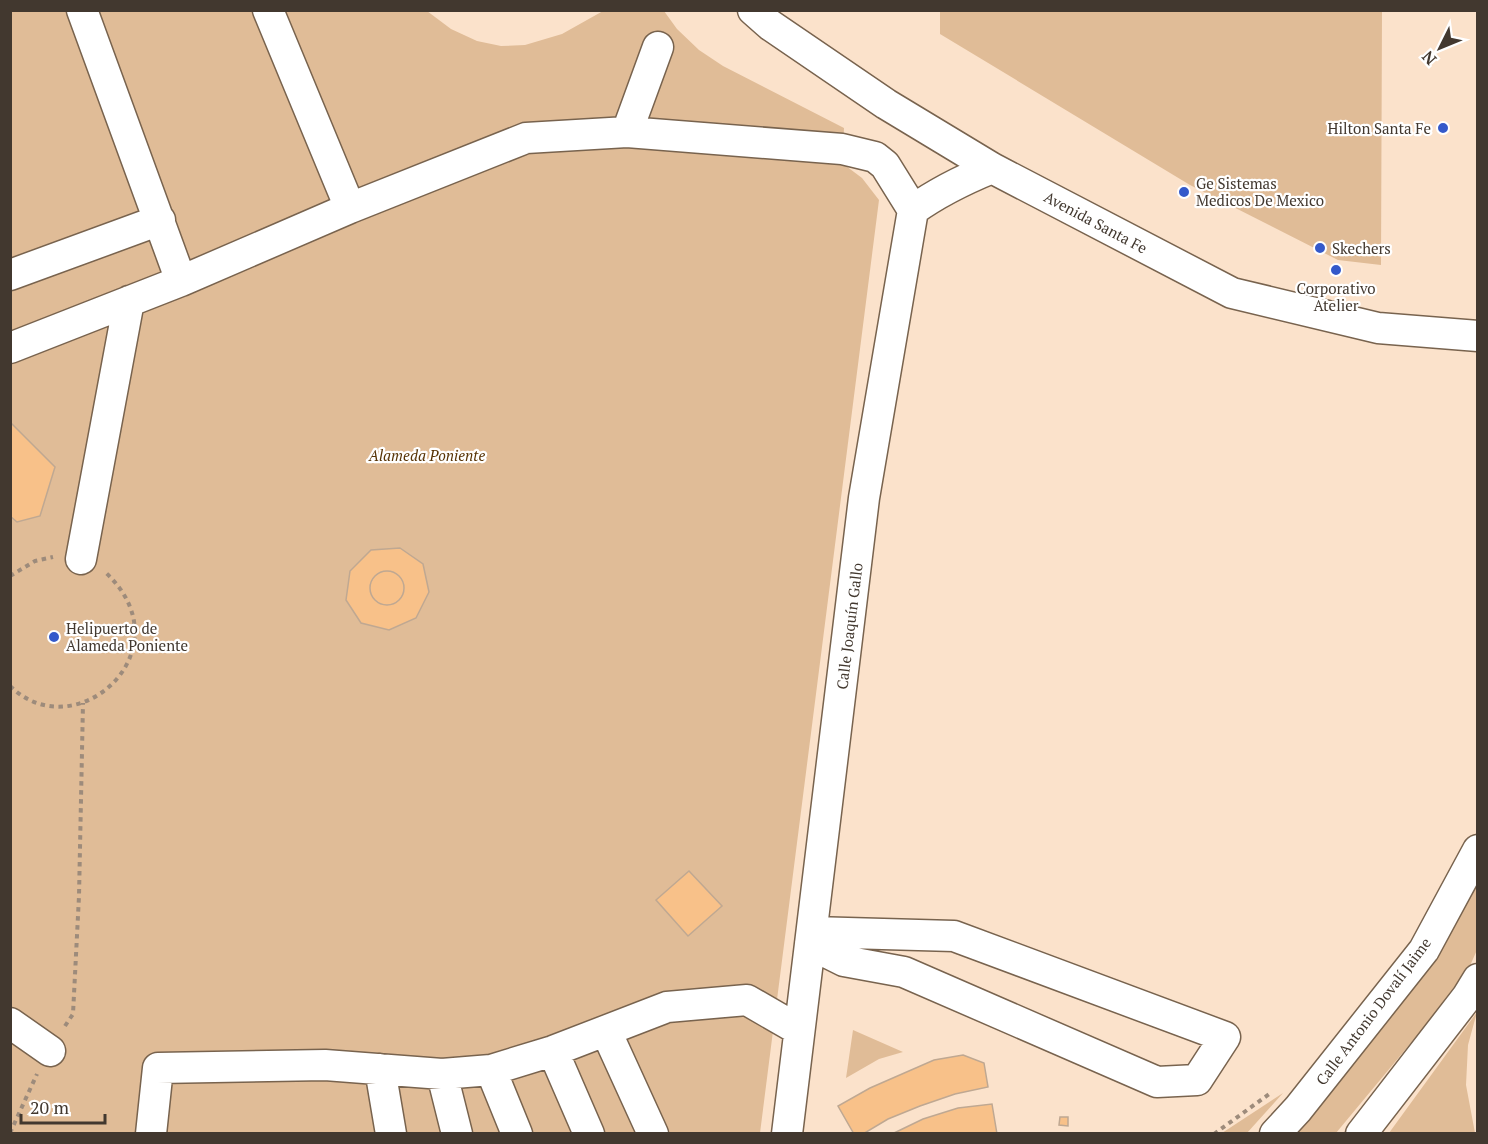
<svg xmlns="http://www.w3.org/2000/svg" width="1488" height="1144" viewBox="0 0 1488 1144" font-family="'PT Serif',serif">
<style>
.green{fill:#e0bc97}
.building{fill:#f8c189;stroke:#bfa892;stroke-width:1.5}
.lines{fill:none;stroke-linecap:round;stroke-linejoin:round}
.minor-casing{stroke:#78634e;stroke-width:33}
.path{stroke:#9d8b7b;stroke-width:4;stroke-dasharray:4.5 4.5;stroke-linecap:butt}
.minor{stroke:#fff;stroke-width:30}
.poi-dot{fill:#3459ca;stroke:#fff;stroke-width:2}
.labels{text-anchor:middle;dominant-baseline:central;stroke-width:4.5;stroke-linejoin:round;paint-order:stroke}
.poi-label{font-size:15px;fill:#42382f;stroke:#fff;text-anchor:start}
.street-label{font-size:15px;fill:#42382f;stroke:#fff}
.park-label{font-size:15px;font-style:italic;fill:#573305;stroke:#fff}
</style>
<rect width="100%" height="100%" fill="#fbe2cb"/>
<path class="green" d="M10,11H427L451,29L477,41L501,46L525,45L562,34L603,11H664L677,29L699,50L723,66L844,128L842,163L862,178L879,200L760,1133H11Z
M940,11H1382L1381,265L1338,260L1190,185L940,34Z
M1477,878V950L1464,979L1336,1133L1287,1134Z
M1477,1012L1468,1045L1466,1085L1475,1133H1389Z
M853,1030L903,1052L879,1059L846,1078Z
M1283,1093L1247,1133H1222Z"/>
<path class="building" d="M10,422L55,467L40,516L17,522L10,516Z
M400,548L423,564L429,592L416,618L389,630L361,623L346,600L350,571L371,550Z
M370 588a17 17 0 1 1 34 0a17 17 0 1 1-34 0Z
M689,871L722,906L688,936L656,900Z
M963,1055L984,1063L988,1087L955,1094L920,1106L888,1119L863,1134H854L838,1106L870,1088L934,1060Z
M992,1104L997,1134H892L923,1119L958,1108Z
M1060,1117H1068V1126L1059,1125Z"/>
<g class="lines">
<g class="minor-casing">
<path id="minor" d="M82,10L181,281
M268,10L350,208
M753,10L770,25L886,104L992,168L1232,293L1378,328L1478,336
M627,132L658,47
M10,275L160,220
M10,348L181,281L350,208L526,138L627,132L842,149L875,157L885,165L913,210
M81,559L129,301
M810,944L844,961L904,972L1157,1082L1197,1080L1225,1037L954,936L812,932
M10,1023L50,1051
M606,1031L653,1134
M553,1051L589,1134
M380,1069L391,1134
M491,1070L517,1134
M442,1074L457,1134
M151,1134L158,1068L325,1065L442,1074L491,1070L553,1051L667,1007L747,1000L799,1030
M787,1134L864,498L913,210C938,192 965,179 992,168
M1275,1134L1298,1109L1424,950L1478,850
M1361,1134L1467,997L1478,979"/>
</g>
<path class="path" d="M10,576L35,561L53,557
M10,686C76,751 189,649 105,572
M65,1026L73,1014L79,896L83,703
M10,1133L37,1074
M1214,1134L1272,1092"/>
<use href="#minor" class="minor"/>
</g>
<g class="poi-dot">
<circle cx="1443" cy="128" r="6"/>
<circle cx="1184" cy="192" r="6"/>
<circle cx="1320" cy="248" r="6"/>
<circle cx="1336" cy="270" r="6"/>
<circle cx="54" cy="637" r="6"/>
</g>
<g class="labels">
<g class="poi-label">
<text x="1431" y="128" text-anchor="end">Hilton Santa Fe</text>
<text x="1196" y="183">Ge Sistemas<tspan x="1196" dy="17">Medicos De Mexico</tspan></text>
<text x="1332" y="248">Skechers</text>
<text x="1336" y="288" text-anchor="middle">Corporativo<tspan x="1336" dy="17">Atelier</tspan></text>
<text x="66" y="628">Helipuerto de<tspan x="66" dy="17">Alameda Poniente</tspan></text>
</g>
<g class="street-label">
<text transform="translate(1096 222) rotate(28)">Avenida Santa Fe</text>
<text transform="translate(849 626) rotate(-83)">Calle Joaquín Gallo</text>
<text transform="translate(1373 1011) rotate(-53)">Calle Antonio Dovalí Jaime</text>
</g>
<g class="park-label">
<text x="427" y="455">Alameda Poniente</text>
</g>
</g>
<rect width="1488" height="1144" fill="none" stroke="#42382f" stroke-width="24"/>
<g transform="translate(1440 48) rotate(227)" stroke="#ffffff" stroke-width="4.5" paint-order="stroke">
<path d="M0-4.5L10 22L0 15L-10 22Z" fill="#42382f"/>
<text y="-9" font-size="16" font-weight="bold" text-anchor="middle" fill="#42382f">N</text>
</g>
<path d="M21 1114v9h84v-9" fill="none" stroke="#42382f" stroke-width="3"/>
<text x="30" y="1114" font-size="18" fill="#42382f" stroke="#ffffff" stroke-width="4.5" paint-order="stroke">20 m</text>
</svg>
